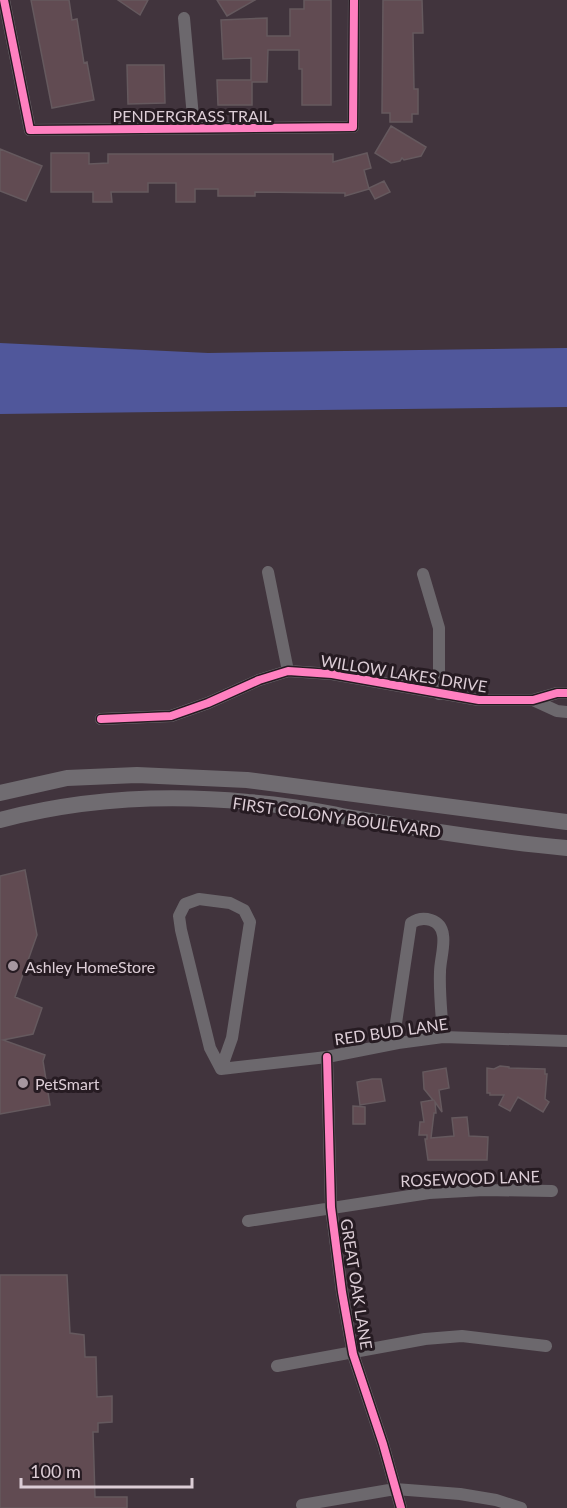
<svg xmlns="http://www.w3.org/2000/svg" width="567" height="1508" viewBox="0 0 567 1508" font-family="Lato,sans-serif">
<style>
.water{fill:#50579b}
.building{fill:#614b52;stroke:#65595e;stroke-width:1.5}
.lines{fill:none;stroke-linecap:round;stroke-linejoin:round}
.street{stroke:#6c686d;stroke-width:12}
.secondary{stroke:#706c71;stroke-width:16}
.cycleway-casing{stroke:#261b22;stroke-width:11}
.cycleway{stroke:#ff80c0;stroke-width:8}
.poi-dot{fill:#a697a0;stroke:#261b22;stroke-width:2}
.labels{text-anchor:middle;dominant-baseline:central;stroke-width:6;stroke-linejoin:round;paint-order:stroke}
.street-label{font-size:16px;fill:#dccdd6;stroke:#261b22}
.poi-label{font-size:16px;fill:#dccdd6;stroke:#261b22;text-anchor:start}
</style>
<rect width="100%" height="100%" fill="#41343d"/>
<path class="water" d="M0,343L208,353L567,348V407L0,414Z"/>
<path class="building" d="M31,0H69L72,20L77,19L84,63L87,62L94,100L52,108Z
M118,0H148L140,15Z
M217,0H255L227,16Z
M304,0H331V105H302V69H299V50H268L267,82H252V105H218L217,80H251V58L223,59L221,20L267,18V36H290V9H304Z
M383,0H422L423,33H413L414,89H418V114H412V122H390V113H382Z
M127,65H164L165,103L128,104Z
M391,126L426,147L421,156L404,160L402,158L400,161L391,163L375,153Z
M0,149L42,166L26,201L0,191Z
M51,153H89V164L108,163V154H333V162L367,153L371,168L364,170L369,189L345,196V193L255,192V196H218V189H195V202H176V183H148V192H111L112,202H93V192H51Z
M384,181L390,192L375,199L369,188Z
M25,870L37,935L15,997L42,1008L33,1034L3,1040L45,1055L43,1061L50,1105L0,1114V876Z
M500,1066L509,1067V1068L545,1069V1074H547L545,1099L549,1102L543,1112L518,1097L510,1111L499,1105L504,1095H490V1093H487V1068L494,1069Z
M446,1068L449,1088L439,1090L442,1112L435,1102L436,1113H434L431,1138L454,1136L452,1118L467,1117L469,1136L488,1137L487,1160H428L425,1139H427V1135H419L420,1122H424L421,1102L433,1100L424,1089L423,1072Z
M372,1079H381L385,1101L360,1105L357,1082Z
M353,1106L365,1107V1124H353Z
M0,1275H67L70,1333L84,1335L85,1357H96L97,1397L112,1396V1422L98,1423V1432H93L95,1497H127V1508H0Z"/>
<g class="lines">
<path class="street" d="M4,0L30,130L353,127L354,0
M184,18L194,128
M268,572L288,671
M423,574L439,628V694
M533,700L557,711L567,712
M101,719L171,716L208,703L259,680L288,671L332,674L479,700H533L557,693H567
M199,899L230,903L244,910L250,922L232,1038L221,1069L210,1048L181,930L179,916L185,904Z
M398,1043L396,1023L411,923C423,915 441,919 443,935C445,946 440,961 440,972C439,994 442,1016 443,1037
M327,1057L331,1207L342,1292L353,1354L383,1444L401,1508
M221,1069L327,1057L398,1043L443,1037L567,1041
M248,1221L429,1193L484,1190L552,1191
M277,1366L425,1339L462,1336L546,1346
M302,1505L395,1489L460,1494L496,1500L521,1508"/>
<path class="secondary" d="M0,793L67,778L137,775L247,780L567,822
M0,820C80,799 165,794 248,802C280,804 311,810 342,816C417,829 492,841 567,848"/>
<g class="cycleway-casing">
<path id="cycleway" d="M4,0L30,130L353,127L354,0
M101,719L171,716L208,703L259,680L288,671L332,674L479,700H533L557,693H567
M327,1057L331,1207L342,1292L353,1354L383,1444L401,1508"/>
</g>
<use href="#cycleway" class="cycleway"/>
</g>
<g class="poi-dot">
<circle cx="13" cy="966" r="6"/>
<circle cx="23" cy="1083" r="6"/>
</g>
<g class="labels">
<g class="street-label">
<text x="192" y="115">PENDERGRASS TRAIL</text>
<text transform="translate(404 673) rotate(9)">WILLOW LAKES DRIVE</text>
<text transform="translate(337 817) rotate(8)">FIRST COLONY BOULEVARD</text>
<text transform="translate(391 1031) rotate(-8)">RED BUD LANE</text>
<text transform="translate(470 1178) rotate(-2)">ROSEWOOD LANE</text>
<text transform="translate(357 1284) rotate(81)">GREAT OAK LANE</text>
</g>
<g class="poi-label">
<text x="25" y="966">Ashley HomeStore</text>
<text x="35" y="1083">PetSmart</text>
</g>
</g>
<path d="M21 1478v9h171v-9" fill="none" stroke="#dccdd6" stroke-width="3"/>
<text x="30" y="1478" font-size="18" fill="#dccdd6" stroke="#261b22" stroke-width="4.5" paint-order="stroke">100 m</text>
</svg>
